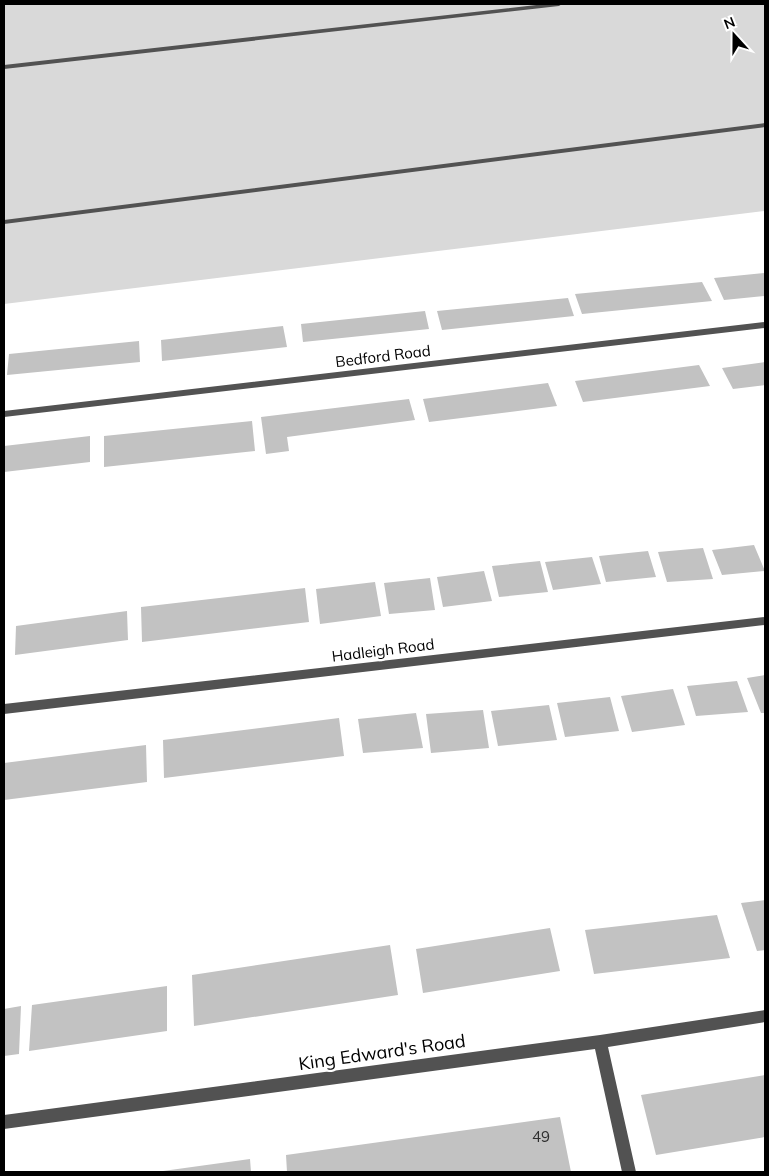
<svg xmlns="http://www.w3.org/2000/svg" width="769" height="1176" viewBox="0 0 769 1176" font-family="Mulish,sans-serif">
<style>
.green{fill:#d9d9d9}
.building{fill:#c2c2c2}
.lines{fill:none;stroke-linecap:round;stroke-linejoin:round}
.service{fill:#525252;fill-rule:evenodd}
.minor{fill:#525252;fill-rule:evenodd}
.labels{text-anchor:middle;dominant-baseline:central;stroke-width:4.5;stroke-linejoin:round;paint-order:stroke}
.street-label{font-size:15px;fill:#000;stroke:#fff}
.near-number-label{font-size:15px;fill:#303030}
.near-street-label{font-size:18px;fill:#000;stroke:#fff}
</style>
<rect width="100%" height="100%" fill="#fff"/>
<path class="green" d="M4,4H765V211L4,304Z"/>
<path class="building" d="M765,273V296L724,300L714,278Z
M702,282L712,301L582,314L575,294Z
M568,298L574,316L442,330L437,311Z
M425,311L429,329L303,342L301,324Z
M283,326L287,347L162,361L161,340Z
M139,341L140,362L7,375L9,354Z
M765,362V385L733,389L722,368Z
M699,365L710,386L583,402L575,381Z
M548,383L557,406L429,422L423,399Z
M409,399L415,420L287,437L289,451L266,454L261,417Z
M252,421L255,451L104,467V436Z
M90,436V462L4,472V446Z
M754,545L765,571L722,575L712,550Z
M703,548L713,579L667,582L658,552Z
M648,551L656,577L606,582L599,556Z
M592,557L601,584L553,590L545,562Z
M540,561L548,592L499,597L492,566Z
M484,571L492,601L443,607L437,577Z
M430,578L435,610L389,614L384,583Z
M375,582L381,616L320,624L316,589Z
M305,588L309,622L142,642L141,607Z
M127,611L128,640L15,655L16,626Z
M765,675V713H761L747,678Z
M737,681L748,712L696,716L687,686Z
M673,689L685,725L632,732L621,696Z
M610,697L619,731L565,737L557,703Z
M549,705L557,740L498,746L491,711Z
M483,710L489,748L431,753L426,714Z
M416,713L423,748L363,753L358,719Z
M339,718L344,756L164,778L163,740Z
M146,745L147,782L4,800V763Z
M765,900V950L757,951L741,903Z
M717,915L730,958L594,974L585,930Z
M550,928L560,971L423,993L416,949Z
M390,945L398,995L194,1026L192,975Z
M167,986V1031L29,1051L32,1005Z
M21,1006L19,1054L4,1056V1009Z
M765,1075V1137L656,1155L641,1095Z
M560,1117L571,1172H287L286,1155Z
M250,1159L251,1172H163V1171Z"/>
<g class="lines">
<path class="service" d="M545,4H562L559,6L4,69V65Z
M765,123V127L4,224V220Z"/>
<path class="minor" d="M765,322V328L4,417V411Z
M765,617V625L4,714V704Z
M765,1010V1022L608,1047L636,1172H622L595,1049L4,1129V1115L600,1035Z"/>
</g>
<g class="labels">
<g class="street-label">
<text transform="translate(383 356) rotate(-7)">Bedford Road</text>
<text transform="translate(383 650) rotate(-7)">Hadleigh Road</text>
</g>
<g class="near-number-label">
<text x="541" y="1136">49</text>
</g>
<g class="near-street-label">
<text transform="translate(382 1052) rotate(-8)">King Edward's Road</text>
</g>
</g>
<rect width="769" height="1176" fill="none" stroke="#000000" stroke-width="10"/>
<g transform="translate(734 35) rotate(339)" stroke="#ffffff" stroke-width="4" paint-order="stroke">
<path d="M0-4L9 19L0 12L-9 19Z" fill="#000000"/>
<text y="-8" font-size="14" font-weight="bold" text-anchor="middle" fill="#000000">N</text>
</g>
</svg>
